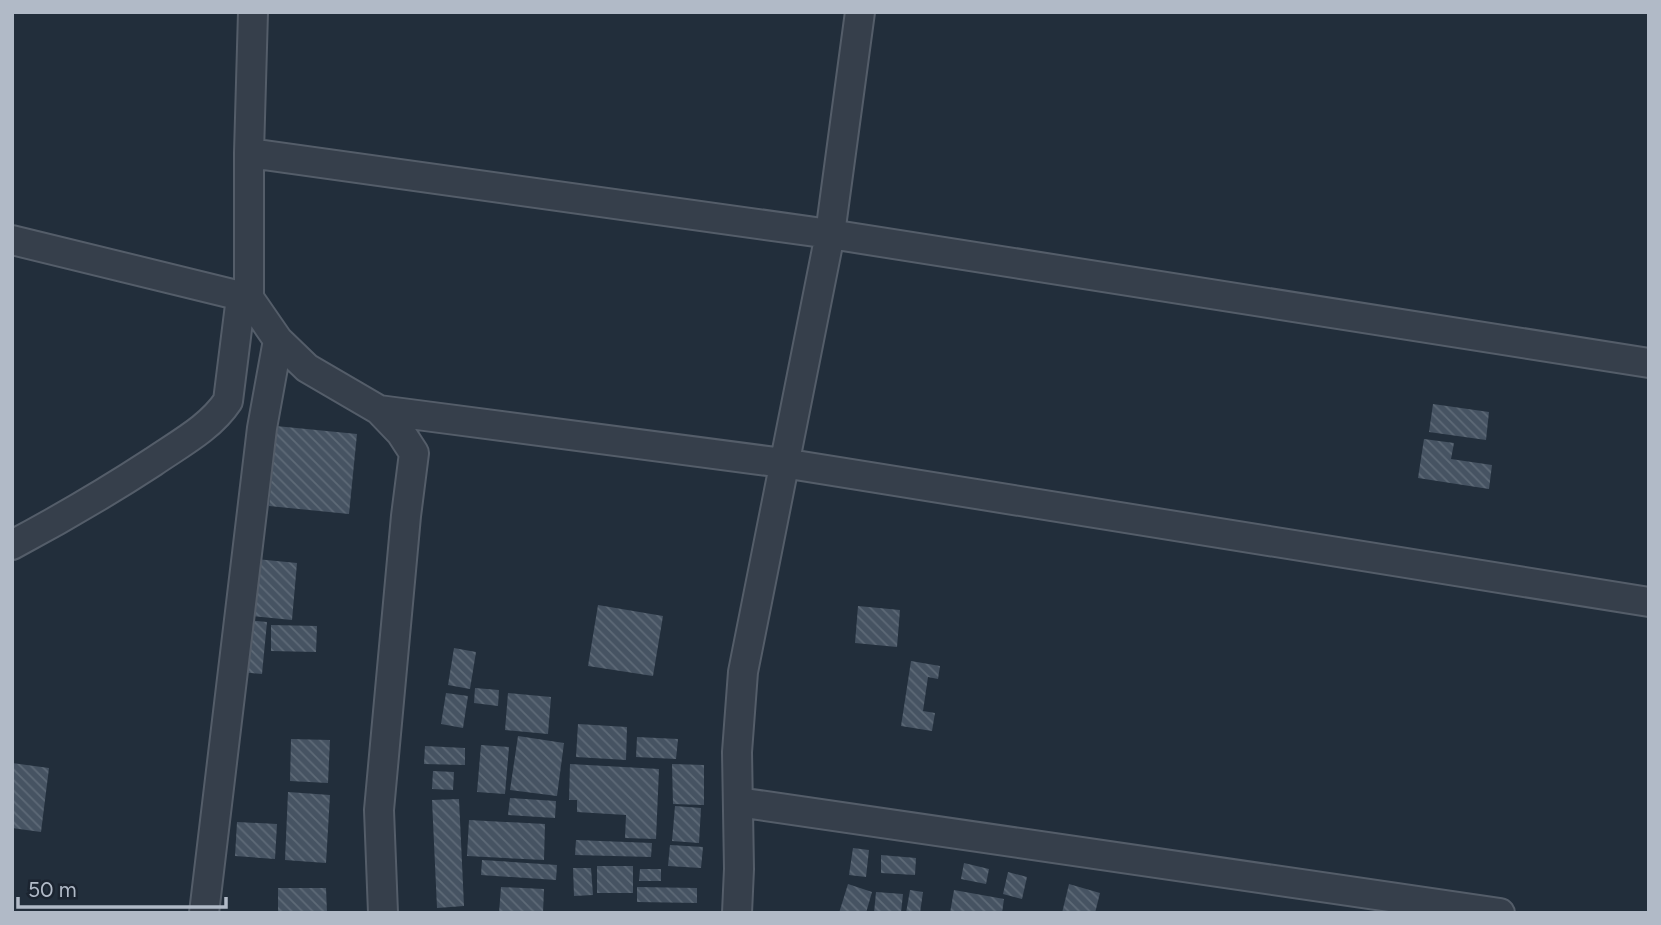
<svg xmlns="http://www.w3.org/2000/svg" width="1661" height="925" viewBox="0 0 1661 925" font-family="Figtree,sans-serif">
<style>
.building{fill:url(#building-back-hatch)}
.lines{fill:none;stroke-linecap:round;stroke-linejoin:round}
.minor-casing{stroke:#545d69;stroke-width:32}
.minor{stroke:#363f4b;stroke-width:28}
</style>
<defs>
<pattern id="building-back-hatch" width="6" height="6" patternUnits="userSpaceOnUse" patternTransform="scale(1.75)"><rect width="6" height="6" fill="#465362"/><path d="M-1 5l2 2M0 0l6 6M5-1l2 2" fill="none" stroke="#5e6a77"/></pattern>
</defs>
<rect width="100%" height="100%" fill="#222e3b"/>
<path class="building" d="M1433,404L1489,412L1486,440L1429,432Z
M276,426L357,434L349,514L269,506Z
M1424,439L1454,443L1451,459L1492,465L1489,489L1418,478Z
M256,559L297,563L292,620L251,616Z
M598,605L663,616L653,676L588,666Z
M858,606L900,610L897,647L855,643Z
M246,620L267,622L262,674L241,672Z
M271,625L317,626L316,652L271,651Z
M454,648L476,652L470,689L448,685Z
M911,661L940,666L938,679L928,677L923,711L935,713L932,731L901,726Z
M475,688L499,690L498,706L474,703Z
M446,693L468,696L463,728L441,724Z
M508,693L551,697L548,734L505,730Z
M578,724L627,727L626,760L576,757Z
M518,736L564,743L557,796L510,790Z
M637,737L678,739L676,759L636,757Z
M291,739L330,740L328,783L290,781Z
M481,745L509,747L505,794L477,792Z
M425,746L465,748V765L424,764Z
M12,763L49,768L41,832L12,828Z
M570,764L659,769L656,839L625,838L626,815L577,812V800H569Z
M672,764L704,765V805L673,804Z
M433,771L454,772L453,790L432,789Z
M288,792L330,795L326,863L285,860Z
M510,798L556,801L555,818L508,815Z
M459,799L464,906L437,908L432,800Z
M675,806L701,808L699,843L672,841Z
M469,820L545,824L544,860L467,856Z
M237,822L277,824L275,859L235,856Z
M576,840L652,843L651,857L575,855Z
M670,845L703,847L701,868L668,866Z
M853,848L869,850L866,877L849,875Z
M881,855L916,858L915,875L881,873Z
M482,860L557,865L556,880L481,875Z
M964,863L989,869L986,884L961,879Z
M597,866H633V893H597Z
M573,868H591L593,895L574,896Z
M640,869H661V881H639Z
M1008,872L1027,877L1022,899L1003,894Z
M848,884L872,892L866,913H839Z
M1069,884L1100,893L1095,913H1062Z
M501,887L544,889L543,913H499Z
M637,887L697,888V903L637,902Z
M278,888H326L327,913H278Z
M910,890L923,892L920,913H906Z
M954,890L1004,899L1002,913H950Z
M876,892L903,894L901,913H874Z"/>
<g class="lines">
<g class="minor-casing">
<path id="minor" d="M253,12L249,153V298L278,340L307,368L379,410L401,433L414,453L406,516L379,810L383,913
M249,153L830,234L1649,363
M12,240L249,298
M379,410L783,463L1649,602
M12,545C61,519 107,492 153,462C179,444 210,428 228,401L241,297
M738,802L1500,913
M204,913L262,428L278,340
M737,913L739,869L737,752L743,672L830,234L860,12"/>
</g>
<use href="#minor" class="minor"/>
</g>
<rect width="1661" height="925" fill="none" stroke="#b1bac7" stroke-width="28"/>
<path d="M18 897v10h208v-10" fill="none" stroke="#b1bac7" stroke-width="3.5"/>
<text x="28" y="897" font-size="21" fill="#b1bac7" stroke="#1b2430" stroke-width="5" paint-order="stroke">50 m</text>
</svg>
